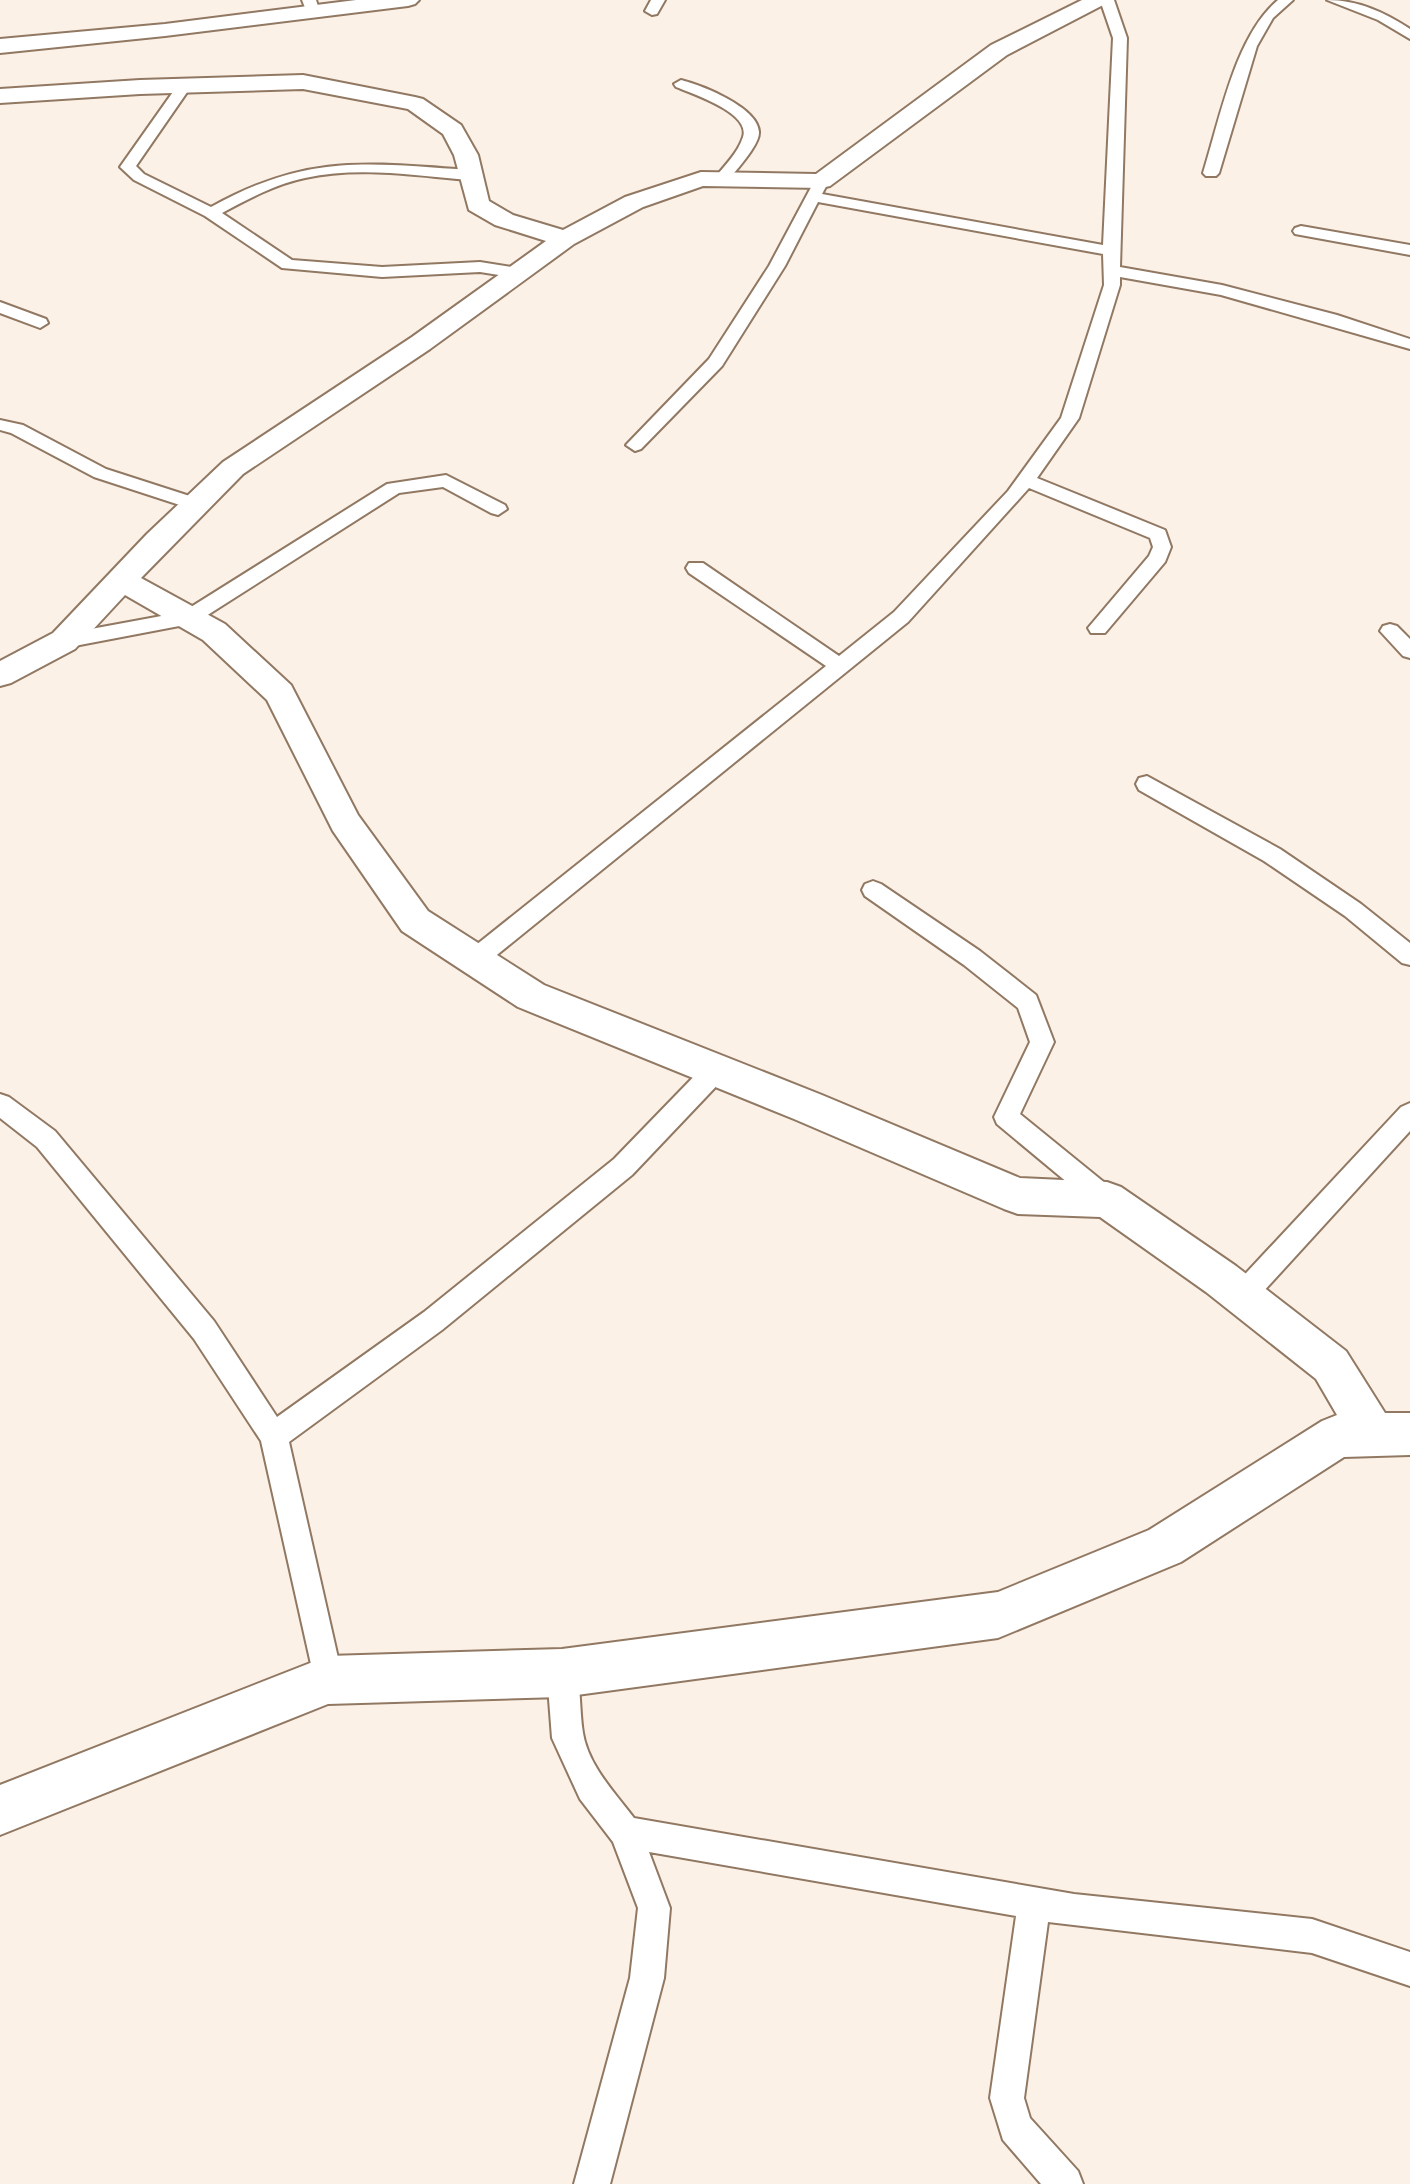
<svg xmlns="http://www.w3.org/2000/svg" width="1410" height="2184" viewBox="0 0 1410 2184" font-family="Raleway,sans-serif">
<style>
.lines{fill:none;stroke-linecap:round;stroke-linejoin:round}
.service-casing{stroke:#917862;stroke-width:4}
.minor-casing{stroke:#917862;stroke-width:4}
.secondary-casing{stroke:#917862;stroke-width:4}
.service{fill:#fff;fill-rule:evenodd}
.minor{fill:#fff;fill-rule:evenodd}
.secondary{fill:#fff;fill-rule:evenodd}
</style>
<rect width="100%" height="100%" fill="#fcf1e7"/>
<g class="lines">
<g class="service-casing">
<path id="service" d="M302,0H316L320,12L318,15H308Z
M651,0H665L657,14L652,15L645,11Z
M1100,0H1114L1127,38L1120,267L1222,285L1337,315L1410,339V349L1221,295L1120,277V285L1079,418L1037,478L1165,530L1171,547L1165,562L1105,633H1091L1088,628L1149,556L1153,547L1150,538L1029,488L908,622L482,967L474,969L466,967L462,960L466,953L826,666L689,573L686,568L689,563H703L839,656L894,612L1008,491L1061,418L1104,285L1103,254L818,202L785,266L722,366L641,449L635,451L626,445L709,359L769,266L816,178H826L829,181L822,194L1103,245L1113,38Z
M1278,0H1293L1273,18L1257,46L1219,173L1216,176H1206L1203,173C1220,119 1235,36 1278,0Z
M1327,0C1358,0 1384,12 1410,29V39L1378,20Z
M681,80C701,85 758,107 759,132C760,145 735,171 727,182H717L714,179C724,166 738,153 743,137C751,113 693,94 676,87L674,84Z
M185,81L192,85L136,166L144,174L211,207C308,153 366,163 471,170L479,175L471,180C416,176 360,166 305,178C276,184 248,199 222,213L292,260L382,267L480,262L518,268L526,273L518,278L480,272L382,277L282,268L205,216L134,180L120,167L180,82Z
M1301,226L1410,245V255L1295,234L1293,231L1295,228Z
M0,302L46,319L48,323L40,328L0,313Z
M0,420L23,425L106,469L202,500L204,504L195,510L94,477L11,433L0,430Z
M446,475L505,505L507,509L498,515L491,513L443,487L399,493L195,623L64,648L57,646L54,641L57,636L64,634L183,612L387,484Z
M1390,624L1397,626L1410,639V658L1403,656L1380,631L1383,626Z
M1147,776L1280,849L1361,904L1410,943V965L1402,963L1345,916L1264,861L1139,790L1136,784L1139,778Z
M873,881L881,884L980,951L1036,995L1054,1042L1020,1114L1116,1192L1120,1200L1116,1208L1107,1211L1098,1208L997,1124L994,1117L1030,1042L1018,1008L964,965L865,896L862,890L865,884Z
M716,1060L725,1063L728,1070L725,1077L632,1175L442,1330L289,1442L343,1680L339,1691L328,1695L317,1691L261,1441L194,1339L37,1147L0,1118V1094L9,1097L55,1131L214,1321L277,1417L424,1312L614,1159L707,1063Z
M1410,1103V1131L1252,1304L1243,1307L1234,1304L1230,1295L1234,1286L1401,1107Z
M562,1658L573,1662C582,1684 579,1710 583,1733C588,1765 615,1793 634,1818L1074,1894L1312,1919L1410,1952V1986L1312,1953L1048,1922L1024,2098L1030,2118L1078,2171L1083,2184H1041L1003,2140L990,2098L1016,1916L649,1852L670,1908L664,1978L610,2184H574L630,1978L638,1908L613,1842L580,1799L552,1738L547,1673L551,1662Z"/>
</g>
<g class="minor-casing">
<path id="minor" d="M1082,0H1109L1105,4L1007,55L830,186L821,188L703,186L643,207L574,244L430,349L243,474L141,578L225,624L291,685L358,815L428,911L544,985L822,1095L1020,1178L1107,1182L1121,1187L1236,1266L1346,1351L1385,1413H1410V1455L1344,1457L1181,1562L998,1638L562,1697L328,1704L0,1835V1785L328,1656L562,1649L998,1592L1149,1530L1322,1421L1337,1415L1316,1379L1206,1292L1100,1217L1018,1214L1004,1209L794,1119L518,1007L402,931L333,831L267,700L203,640L125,595L75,649L11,683L0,686V661L53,633L147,534L223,462L412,337L546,241L495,225L469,210L454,155L443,134L408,109L303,89L140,94L0,103V89L140,80L303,75L415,97L423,99L461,125L478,155L489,201L513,215L563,230L625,197L701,172L816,174L991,45Z"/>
</g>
<g class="secondary-casing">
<path id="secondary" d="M356,0H419L415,4L408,6L165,36L0,53V39L165,24Z"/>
</g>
<use href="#service" class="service"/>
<use href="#minor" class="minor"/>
<use href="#secondary" class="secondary"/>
</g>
</svg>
